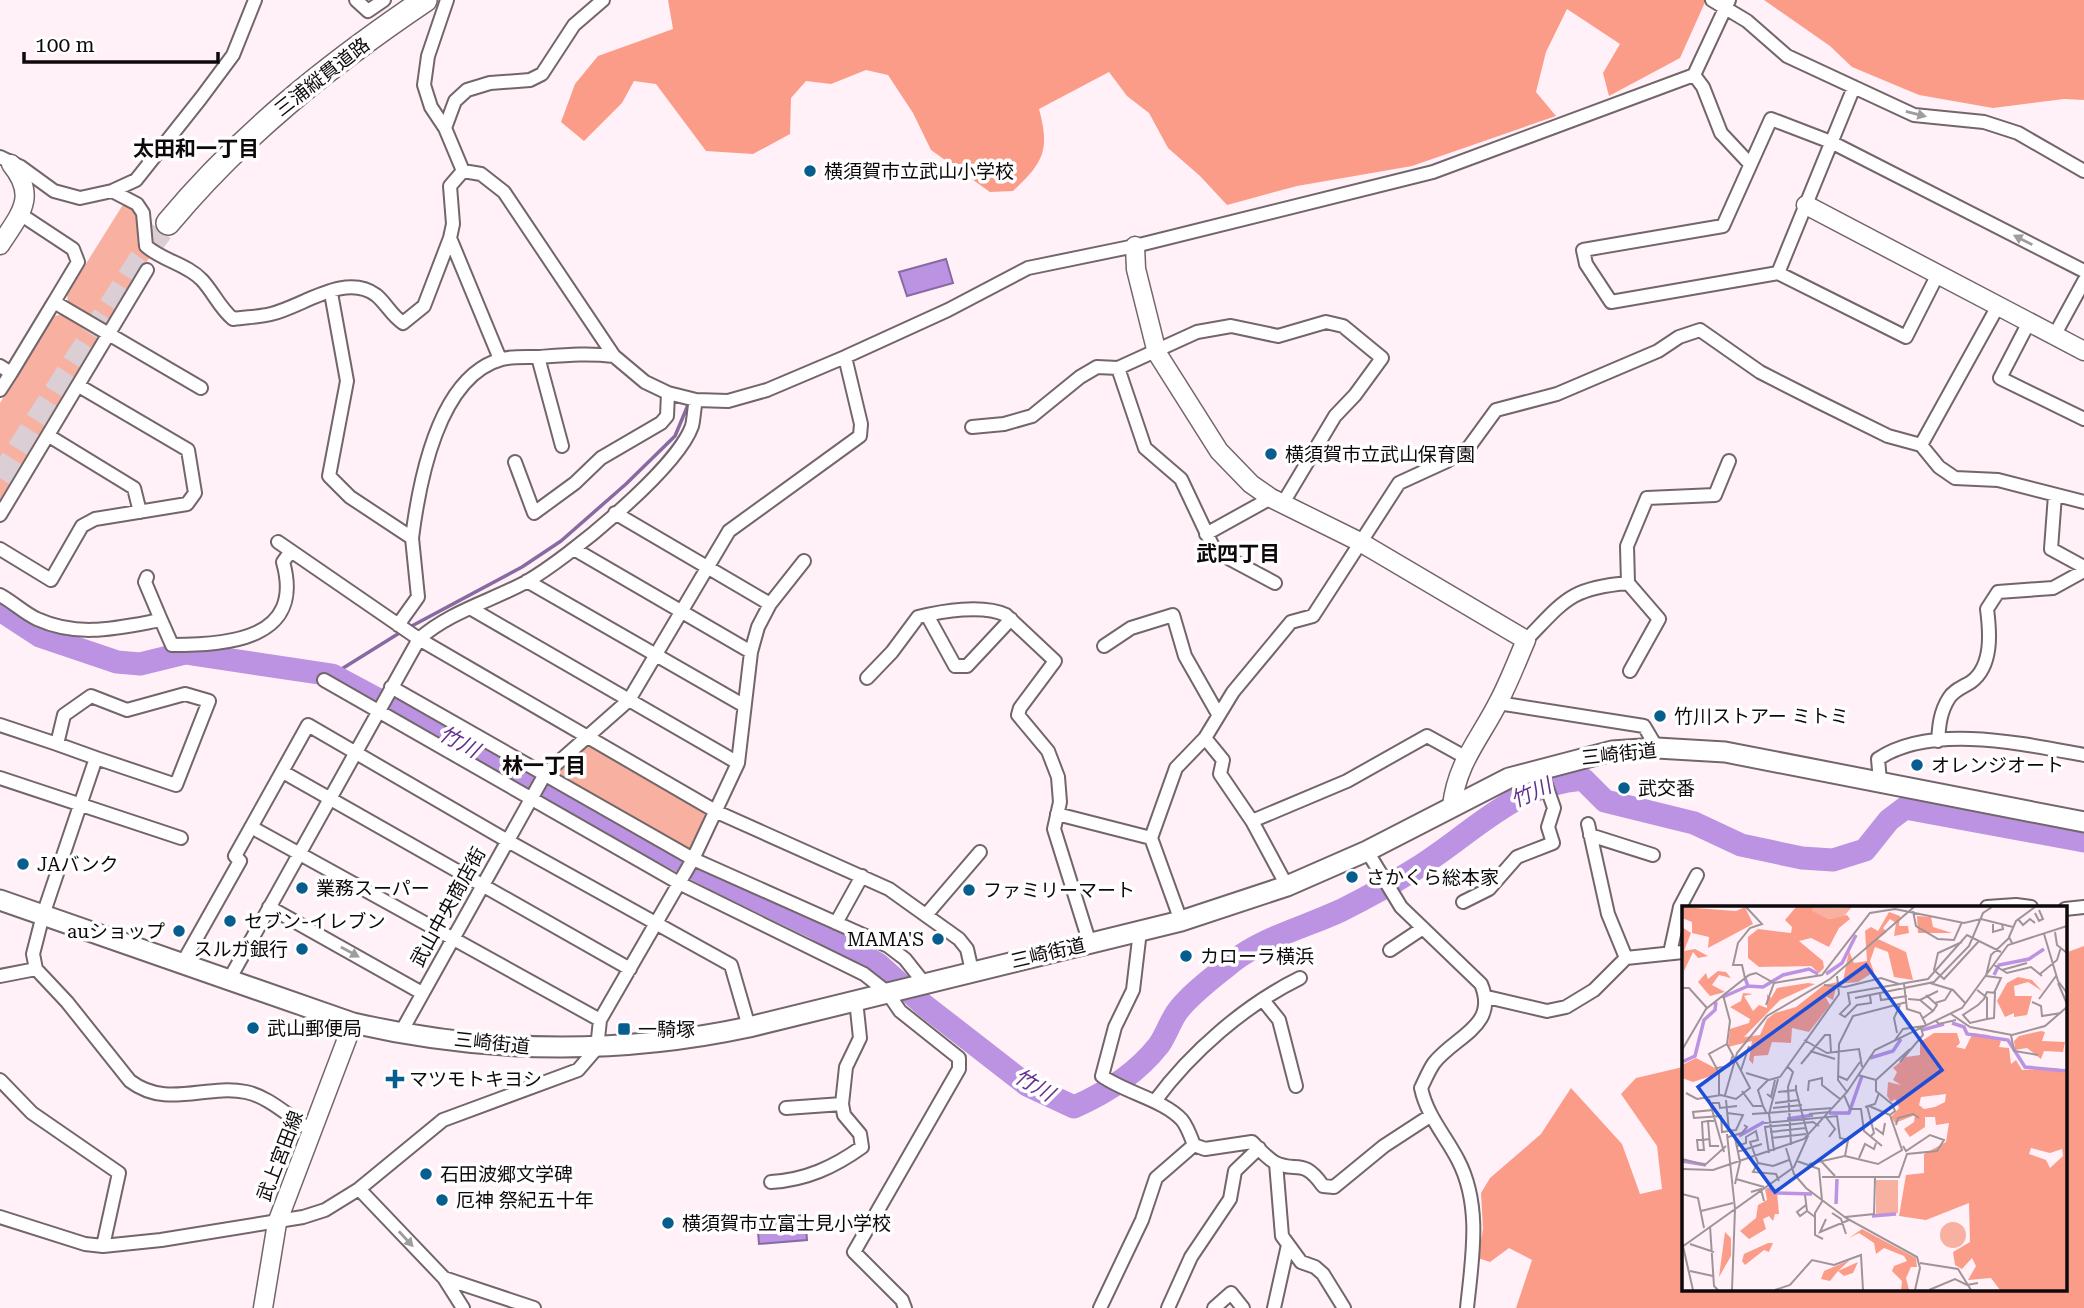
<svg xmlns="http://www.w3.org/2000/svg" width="2084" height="1308" viewBox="0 0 2084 1308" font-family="'Roboto Serif','Noto Sans JP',serif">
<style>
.green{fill:#f8b0a1}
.forest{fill:#fb9c89}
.water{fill:#bb93e2;stroke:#876aa2;stroke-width:2}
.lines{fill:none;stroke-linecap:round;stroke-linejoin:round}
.stream{stroke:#876aa2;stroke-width:3.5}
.river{stroke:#bb93e2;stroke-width:23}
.highway-tunnel{stroke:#dbced4;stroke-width:23;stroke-dasharray:23 11;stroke-linecap:butt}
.street-casing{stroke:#72666b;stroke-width:16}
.secondary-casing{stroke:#72666b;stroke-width:21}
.primary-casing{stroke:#72666b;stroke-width:23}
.highway-casing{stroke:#72666b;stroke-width:26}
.street{stroke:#fff;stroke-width:12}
.secondary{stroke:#fff;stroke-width:18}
.primary{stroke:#fff;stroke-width:19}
.highway{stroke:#fff;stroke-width:23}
.oneway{fill:#9f9d9e}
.poi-dot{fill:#085d8f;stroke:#fff;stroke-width:2.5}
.labels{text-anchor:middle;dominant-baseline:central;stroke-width:7;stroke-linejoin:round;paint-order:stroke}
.street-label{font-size:19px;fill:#0e0a0c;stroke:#fff}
.poi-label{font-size:19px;fill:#0e0a0c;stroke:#fff;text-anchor:start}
.neighbourhood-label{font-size:21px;font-weight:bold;fill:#0e0a0c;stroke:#fff}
.water-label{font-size:21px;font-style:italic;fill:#63308c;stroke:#fff}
.inset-river{fill:none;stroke:#bb93e2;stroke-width:3.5}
.inset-road{fill:none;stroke:#9f9599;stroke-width:2}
.view{fill:#1d4ed8;fill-opacity:0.15;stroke:#1d4ed8;stroke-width:3.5}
.inset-edge{fill:none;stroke:#0e0a0c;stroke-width:3.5}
</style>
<rect width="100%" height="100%" fill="#fff1f7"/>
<path class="green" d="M124,203L137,211C138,228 136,245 151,255L110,321L103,324L68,303L67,294Z
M62,314L96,334L98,343L0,503V403L52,317Z
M586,736L717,812L693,859L545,774Z"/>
<path class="forest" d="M668,0H1706L1680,58L1609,96L1603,73L1620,44L1567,9L1546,52L1536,92L1556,116L1412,166L1297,186L1227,205L1200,176L1168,148L1149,113L1127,96L1109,72L1039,109C1050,150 1044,162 1013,191L990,192L931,150L913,113L888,75L866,70L831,84L806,81L791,98L790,134L753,154L706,151L656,84L634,81L622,103L584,141L561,122L575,84L598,56L673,29Z
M1764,0H2084V100L2064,99L1993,108L1919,95L1852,67L1830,46Z
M2084,946V1308H1516L1532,1260L1509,1248L1490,1262L1478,1258L1483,1229L1481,1193L1490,1178L1541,1134L1571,1088L1622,1144L1640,1194L1662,1189L1657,1146L1621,1094L1636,1078L1683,1067V1289H2065V953Z"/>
<path class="water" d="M946,259L953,283L907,296L899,272Z
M805,1215L807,1240L759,1244L757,1219Z"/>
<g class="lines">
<path class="stream" d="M408,628L522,567L561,541L626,484L675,436L688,405
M332,675L401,632"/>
<path class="river" d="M0,610L40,636L117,662L140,664L185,653L332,675L720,882L815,928L878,964L924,1005L1027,1085L1074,1107C1106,1093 1137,1073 1159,1045C1166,1035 1170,1022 1177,1012C1190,994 1215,976 1232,962C1264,937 1306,927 1342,910C1368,897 1393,883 1417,868C1472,834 1514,784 1583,779L1605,801L1694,823L1741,845L1802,858L1833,860L1865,850L1889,820L1905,808L2084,841"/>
<path class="highway-tunnel" d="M0,478L139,261L168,223"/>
<g class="street-casing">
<path id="street" d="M356,0L368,11L384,0
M1712,0L1747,21L1787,56L1914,115L1984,122L2018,133L2084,171
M1694,75L1703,87L1721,133L1750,164
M445,128L455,101L467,90L490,83L530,80L542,74L574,25L603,0
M0,157L21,167L54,191L80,198L112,191L137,204L143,213L146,246C163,261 187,264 202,280C214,293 219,307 233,319C246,317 259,317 271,314C302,307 345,272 376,295C386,303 391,315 403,323L424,306L450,238L453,224L450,186L463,171L445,128L431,107L424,85L428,56L447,0
M463,171L481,174L504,192L614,356L645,382L668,393L696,400L728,401L767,390L845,357L948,310L1028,268L1135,246L1433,172L1694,75L1729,0
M112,191L136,180L201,98L233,55L255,0
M20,214L73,249L78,262L54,302L201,388
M450,238L500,359
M1778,273L1854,87
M1938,274L1906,337L1778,273L1611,302L1586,264L1583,250L1723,226L1771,119L1831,142L2084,271
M331,293L347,381L329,476L350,497L412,538L418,597L398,625
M2029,322L2000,378L2084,419
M2054,336L2084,281
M538,357L562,446
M0,366L11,373L0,390
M1118,368L1145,448L1181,479L1215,551L1275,583
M11,373L54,302
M972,427L1004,424L1032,416L1080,377L1097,367L1118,368L1197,332L1231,326L1278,336L1326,322L1343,326L1382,358L1355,395L1335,416L1283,503
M49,436L134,488L140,512
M1921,445L1998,306
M515,462L534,513L575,483L601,458L661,423L667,416L668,393
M2055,495L2051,549L2084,567
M615,513L770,604L804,561
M0,515L147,270
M1206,534L1271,498
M412,538C419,483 438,376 502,359C514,356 527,357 539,357C566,355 588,353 614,356
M278,542L419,639L717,812L889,889L959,939L967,949L972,971
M0,549L51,580L82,526L95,519L187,504L195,493L188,450L79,386
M574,549L751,652
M527,581L743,705
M1628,583L1627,546L1647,498L1715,495L1729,461
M0,595C13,602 24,613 37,619C79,638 117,628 161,620L145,582L147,577
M470,608L738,763
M927,615L955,666H967L1011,619
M161,620L172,645C227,645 305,640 283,562L291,551
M1526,640C1565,600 1570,588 1628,583L1659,619L1630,671
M1104,646L1131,628L1173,615L1185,656L1218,714
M867,678L892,652L918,617C942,611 983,604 1006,615L1055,661L1020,708L1018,715L1048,751L1058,777L1060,802L1054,829L1090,944
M324,680L679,883L864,974L887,992L900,1011L959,1058V1069L854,1252L902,1300L905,1308
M391,687L693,859L888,946L905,959L924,983
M1498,703L1644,726L1657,748
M0,725L57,744L64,715L91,696L127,710L185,694L209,701L176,785L96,758L43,915L33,954L36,969L0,976
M1205,738L1223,760L1220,774L1252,821L1347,781L1427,736L1465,757
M1938,741C1939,726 1940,712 1949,698C1954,690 1963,687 1971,682C1993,666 1990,632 1987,609L1998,592L2053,588L2084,571
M57,744L96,758
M283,772L630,969
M0,778L181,838
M1880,781L1878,759C1932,723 2024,744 2084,755
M1057,814L1151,838
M1252,821L1287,886
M1588,824L1608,914L1626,958
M251,827L600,1020
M1590,835L1653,855
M1367,851L1401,907L1481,984C1499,1026 1455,1036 1434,1063C1429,1070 1425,1080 1421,1088C1427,1116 1445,1135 1458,1160C1482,1206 1472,1259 1467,1308
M1463,902L1489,889L1517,857L1553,843L1548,827L1554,808L1540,768
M269,907L422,993
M1987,907L2016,905L2031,907
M2065,909L2084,907
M926,915L980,852
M1181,921L1151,838L1176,768L1205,738L1233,692L1291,622L1313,616L1399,483L1447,461L1469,447L1496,410L1557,394L1658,351L1679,337L1700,330L1760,372L1817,401L1888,436L1921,445L1939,467L1955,478L1998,480L2084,502
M836,923L862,876
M1390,950L1423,928
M1670,953L1680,907L1697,875
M182,964L240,861L235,856L308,725L506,840L731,965L749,1027
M36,969L67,1002L130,1081C167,1109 205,1084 246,1092C270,1097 290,1118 311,1130
M229,980L419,639C449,612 491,601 526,582C567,559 677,469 692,426C694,418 694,408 696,400
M1487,997L1547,1011L1566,1007L1594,990L1626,958L1683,952
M1263,1000L1279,1020L1296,1086
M400,1034L545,774L629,700L729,531L860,436L861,424L845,357
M0,1080L32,1113L119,1173L103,1246
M1155,1101C1191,1052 1245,1005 1300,978
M786,1108L842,1104
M1194,1145L1205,1149L1252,1142C1259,1149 1266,1157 1274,1162C1296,1174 1302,1156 1323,1186L1334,1187L1384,1146L1430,1116
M1276,1163L1282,1236L1301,1262L1315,1267L1323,1274L1344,1308
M771,1182C806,1180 834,1167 862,1147L860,1134L844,1115L842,1104L846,1067L860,1038L856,1000
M359,1189L444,1278L463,1308
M0,1217L85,1244L103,1246L161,1240L303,1217L325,1210L359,1189L443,1120L578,1070L597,1048L600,1020L693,859L738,763L751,652L758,627L770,604
M444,1278L534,1308
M1100,1308L1142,1220L1156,1178L1194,1145C1191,1137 1187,1126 1182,1120C1164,1100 1126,1093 1102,1076L1115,1027L1133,990L1140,931
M1168,1308L1191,1257L1230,1199L1235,1171L1259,1148
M1214,1308L1231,1293L1243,1308
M1274,1308L1288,1245"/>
</g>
<g class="secondary-casing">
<path id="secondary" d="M1806,205L2084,351
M0,245C20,214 38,197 11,164
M1135,246L1136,269L1157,353L1219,451L1251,484L1271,498L1360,542L1526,640C1517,661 1509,682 1499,701C1480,739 1457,762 1452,806
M263,1308L277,1223L353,1023"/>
</g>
<g class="primary-casing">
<path id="primary" d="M0,900L353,1023C484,1053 618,1055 749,1027L1181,921L1287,886L1367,851L1509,778L1612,751L1657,748L1725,752L2084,822"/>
</g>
<g class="highway-casing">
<path id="highway" d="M168,223C241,135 330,64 425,0"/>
</g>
<use href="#street" class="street"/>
<use href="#secondary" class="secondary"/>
<use href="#primary" class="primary"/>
<use href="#highway" class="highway"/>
</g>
<defs><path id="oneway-solid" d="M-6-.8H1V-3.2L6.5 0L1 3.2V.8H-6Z" transform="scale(1.75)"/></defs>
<g class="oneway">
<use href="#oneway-solid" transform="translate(1916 114) rotate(14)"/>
<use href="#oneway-solid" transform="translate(2023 240) rotate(-153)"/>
<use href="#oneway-solid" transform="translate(350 952) rotate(29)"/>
<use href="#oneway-solid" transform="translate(406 1239) rotate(47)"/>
</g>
<g class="poi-dot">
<circle cx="810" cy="171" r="7"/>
<circle cx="1271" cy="454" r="7"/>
<circle cx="1660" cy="716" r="7"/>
<circle cx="1917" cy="765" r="7"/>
<circle cx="1624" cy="788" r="7"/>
<circle cx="23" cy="864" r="7"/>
<circle cx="1352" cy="877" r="7"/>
<circle cx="302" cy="888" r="7"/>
<circle cx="969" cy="890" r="7"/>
<circle cx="230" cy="921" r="7"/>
<circle cx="179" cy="931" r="7"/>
<circle cx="938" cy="939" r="7"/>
<circle cx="302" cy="949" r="7"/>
<circle cx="1186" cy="956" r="7"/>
<circle cx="253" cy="1028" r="7"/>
<rect x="617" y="1022" width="14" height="14" rx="3.5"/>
<path d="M391.5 1068.5h7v7h7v7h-7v7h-7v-7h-7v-7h7z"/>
<circle cx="426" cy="1174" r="7"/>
<circle cx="442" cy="1200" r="7"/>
<circle cx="668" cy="1223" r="7"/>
</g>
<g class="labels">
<g class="street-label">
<text transform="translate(322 77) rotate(-38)">三浦縦貫道路</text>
<text transform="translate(1619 754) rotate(-6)">三崎街道</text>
<text transform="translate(448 907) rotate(-61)">武山中央商店街</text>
<text transform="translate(1048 953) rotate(-13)">三崎街道</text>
<text transform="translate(492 1043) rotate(6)">三崎街道</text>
<text transform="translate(280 1156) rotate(-69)">武上宮田線</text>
</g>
<g class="poi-label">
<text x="824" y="171">横須賀市立武山小学校</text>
<text x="1285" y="454">横須賀市立武山保育園</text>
<text x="1674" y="716">竹川ストアー ミトミ</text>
<text x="1931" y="765">オレンジオート</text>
<text x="1638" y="788">武交番</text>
<text x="37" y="864">JAバンク</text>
<text x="1366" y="877">さかくら総本家</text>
<text x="316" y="888">業務スーパー</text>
<text x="983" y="890">ファミリーマート</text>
<text x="244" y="921">セブン-イレブン</text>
<text x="165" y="931" text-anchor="end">auショップ</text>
<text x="924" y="939" text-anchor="end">MAMA'S</text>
<text x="288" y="949" text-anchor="end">スルガ銀行</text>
<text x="1200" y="956">カローラ横浜</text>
<text x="267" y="1028">武山郵便局</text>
<text x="638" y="1029">一騎塚</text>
<text x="409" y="1079">マツモトキヨシ</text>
<text x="440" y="1174">石田波郷文学碑</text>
<text x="456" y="1200">厄神 祭紀五十年</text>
<text x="682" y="1223">横須賀市立富士見小学校</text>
</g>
<g class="neighbourhood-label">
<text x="196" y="149">太田和一丁目</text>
<text x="1238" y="554">武四丁目</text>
<text x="544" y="766">林一丁目</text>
</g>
<g class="water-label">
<text transform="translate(459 742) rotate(28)">竹川</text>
<text transform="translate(1531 793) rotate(-24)">竹川</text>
<text transform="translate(1034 1085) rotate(31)">竹川</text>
</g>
</g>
<g transform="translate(1682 906)">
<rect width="385" height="385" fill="#fff1f7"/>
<path d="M131,1L154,2L170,1L162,10L147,13L129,5ZM194,274H216V307L194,309ZM258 329a13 13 0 1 1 26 0a13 13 0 1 1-26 0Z" fill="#f8b0a1"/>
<path d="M0,1L54,5L63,1L71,18L26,42L27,31L10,27V16L0,12ZM114,1H131L130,5L147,13L165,9L168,13L157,22L147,41L129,32L117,35L141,55L142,62L137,67L129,60L77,61L66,52V31L76,23L109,27L110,21L103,14ZM207,6L218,10L217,20H226L227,27L212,30L214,17L208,13L201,22L205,26L196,33L224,46L231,74L212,71L206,46L193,41L188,55L192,66L176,76L155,78L151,94L143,90L148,99L127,126L110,122L109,137L90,136L86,149L72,150L71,158L67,154L70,135L46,141L48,123L67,117L68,113L48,101L59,95L61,87L71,88L62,90L71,105L77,99L85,102V88L89,92L95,82L126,77L133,78L98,94L62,131L78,129L85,113L93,107L114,101L142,79L161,75L167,45L172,57L185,55L183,25L189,21L196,25ZM235,10L249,11L251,21L270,27H236ZM0,21L9,27L2,45L13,43L26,50L16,52L11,46L2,65ZM36,65L44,66L49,72L37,69L30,79L43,86L28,90L16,76L24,67L26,73ZM336,71L350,74L360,85L346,76L332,80L333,90H350L345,109L332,111V107L323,111L315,95L325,77ZM359,125L363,126L360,135L383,136L381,146L362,145L359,153L345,142L333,144L332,135L337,130ZM252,127H275L278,137L274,141L283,143L291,127L306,129L319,135L317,141L327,142L329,158L334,154L340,164L374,162L385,167V384H318L309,372L286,374L294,360L290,352L280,363L273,359L271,346L288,336L287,297L244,314L217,310L224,269L242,267V248L264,236L267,217L254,219L253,211H243V221L228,231L222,223L232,216L233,209L213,217L209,211L217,202L213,193L209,196L205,190L206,176L219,179L211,174L215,166L211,162L224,151L238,149V136ZM264,188L263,196L253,201L242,203L237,199L239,191ZM349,242L368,247L380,243L381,250L368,262L364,254L347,248ZM14,152L35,163V168L11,176L0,172V159ZM88,281L95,286L97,308H93L91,315L87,310L81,313L84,323L67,333L58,325L74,312L76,299L85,294L83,283ZM180,323L234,352L235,361H229L224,372L227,384H219L220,375L210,365L212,360L225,355L222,350L202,342L194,348L192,337L177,327L167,332ZM43,326L49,332V350L37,371ZM86,337H91L87,346L82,344L63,359L60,355L62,348ZM168,354L156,365L176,356L171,367L162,370L156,365L148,375L139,373L142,365Z" fill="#fb9c89" fill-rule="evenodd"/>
<path class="inset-river" d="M144,68L160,57L174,29M312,69L317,59L347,53L362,43M63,72L66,80L81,81L101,69L127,63L136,68M41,91L66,80M270,117L282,121L285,128L326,134L343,161L385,165M240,124L262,118M188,152L211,145L219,133M0,156L13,150L22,114L33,104L34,96M147,207H167L180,170M105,213L131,209M57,230L82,216M0,255L24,259M87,282L94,287L130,288M154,298L155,273M190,310L214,308"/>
<path class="inset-road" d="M231,5L234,20L256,33L272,34L280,16M353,7L357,15L361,13L357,4M336,13L341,19L348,13L353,17M311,18V26L321,23L320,18M373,26L375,39L385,47M362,28L376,75L385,87M280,36L256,47L252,64L262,73L297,35M330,37L327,31L334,15L353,1M312,59L325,67L349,61L360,70M320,64L345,57M358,68L375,54L379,41M304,70L309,49L327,32M304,70L319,72L312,87M63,72L60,59H51L56,37L68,22L80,18L64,1M248,77L271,84L284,98M376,77L385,98M222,78L225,103L238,107L244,119M142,79L163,81L199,72L217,78M0,82H7L25,102M295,84L303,90L305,92V113L312,112L313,87L305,86L303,90L302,93L296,99L281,109L288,117L305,113M198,88L199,94L225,90M244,89L255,99L251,105M188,90L189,97L175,99L163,111L158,108L168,98L166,87L246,73L285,29L319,46M173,92L252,76L287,40L301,7L310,1M226,93L238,94L256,85M357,93L374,70M238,94L251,105L241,112M350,96L359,100L360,110L379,107M253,97L263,94L270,83M84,99L92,77M269,108L288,121L330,129L363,120L385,101M254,115L257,118L274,114M215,127L212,112L218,99M329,129L332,145L356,149M122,134L145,147L177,143L180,161M213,134L221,123L242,120M0,144L24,103L67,69L74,67L92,77L140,69L188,7L213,3L282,17L299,13L331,21M128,145L153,153M218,156L241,129L239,122M119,158L143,129H148L149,146M105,160L111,166L106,181L109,239M35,162L47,160L51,149M59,164L67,140M64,167L87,174L98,171L157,88L155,70M156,170L165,174L178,156M194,174L228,143M60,185L71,200H81L85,208M126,185L127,175L140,172V179L158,193M96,186L114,184V179M165,186L156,174L157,138L171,110L225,96M4,187L15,193L39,189L54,193L68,182L45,138L48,115L41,89M85,188L89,191L93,174M37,189V167L27,148L45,138M43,189L55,147L85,110L148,73L232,1M162,189L168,203H179L182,225L200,240M27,193L42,246M30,197H37L38,202L55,200M93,197L117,194M81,200L76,184L86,174M185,200L192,227L188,231M187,200L208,209M183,201L193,198L197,187M91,202L120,199M31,204L11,206L12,212L39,210L40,226L47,225L44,194M45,207L61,209L54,224L47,225M70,208L151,202M127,208L148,206M144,211L153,223L147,231M26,215L20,216L21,234L27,233M32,215H26L28,240H37M82,217L155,210L158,232L166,234L163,250L127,258M214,219L216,212L231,208L237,212M193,222L201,228L203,217M88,226L124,222M45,228L53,303L50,384M46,231L60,227L65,221L62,219M89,232L124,228M15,234H21L22,244H16ZM55,240L64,237V231L74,225L76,234L68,236L76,257L71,266L94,268L97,275M104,242L112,268L124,282L164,312L235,351L238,362L233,384M92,245L87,208L96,173M55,246L80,238M87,247L83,221L131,216L137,220M163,250L196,258L220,244L208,209L213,205L210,198L194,185V174L176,169M177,252L183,238L192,243L194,237M0,253L23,259L44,240M138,254L153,270M115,255L137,263L140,294M76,257L91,260L107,254M0,263L31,264L122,233L165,186L193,144L280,102L326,39L385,20M140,271H217L225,248L255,245L262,234L248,229L224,245L221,240M54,273L82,281M53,278L58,256L53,232M69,286L79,283L82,295M0,288L16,292L22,322M123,289L125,305L133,311M141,294L133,307V329L141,333M124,299L115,306L118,310L125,305M19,305L51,297M150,307L159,313L164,328M163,311L192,308L193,272M144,313L138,326L167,314M28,320L32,380L36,384M0,336L11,384M8,338L32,346M0,341L112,261L126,230L114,184M238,357L276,363L289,384M8,365L31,370M93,384L108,379L130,354L152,359L179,349L181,384M247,384L273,373L285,379L296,377"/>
<path class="view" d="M184,59L260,164L93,286L16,181Z"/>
<rect width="385" height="385" class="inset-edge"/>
</g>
<path d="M24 52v10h194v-10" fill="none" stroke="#0e0a0c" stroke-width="3.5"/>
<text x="35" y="52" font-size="21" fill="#0e0a0c" stroke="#ffffff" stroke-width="5" paint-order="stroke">100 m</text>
</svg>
